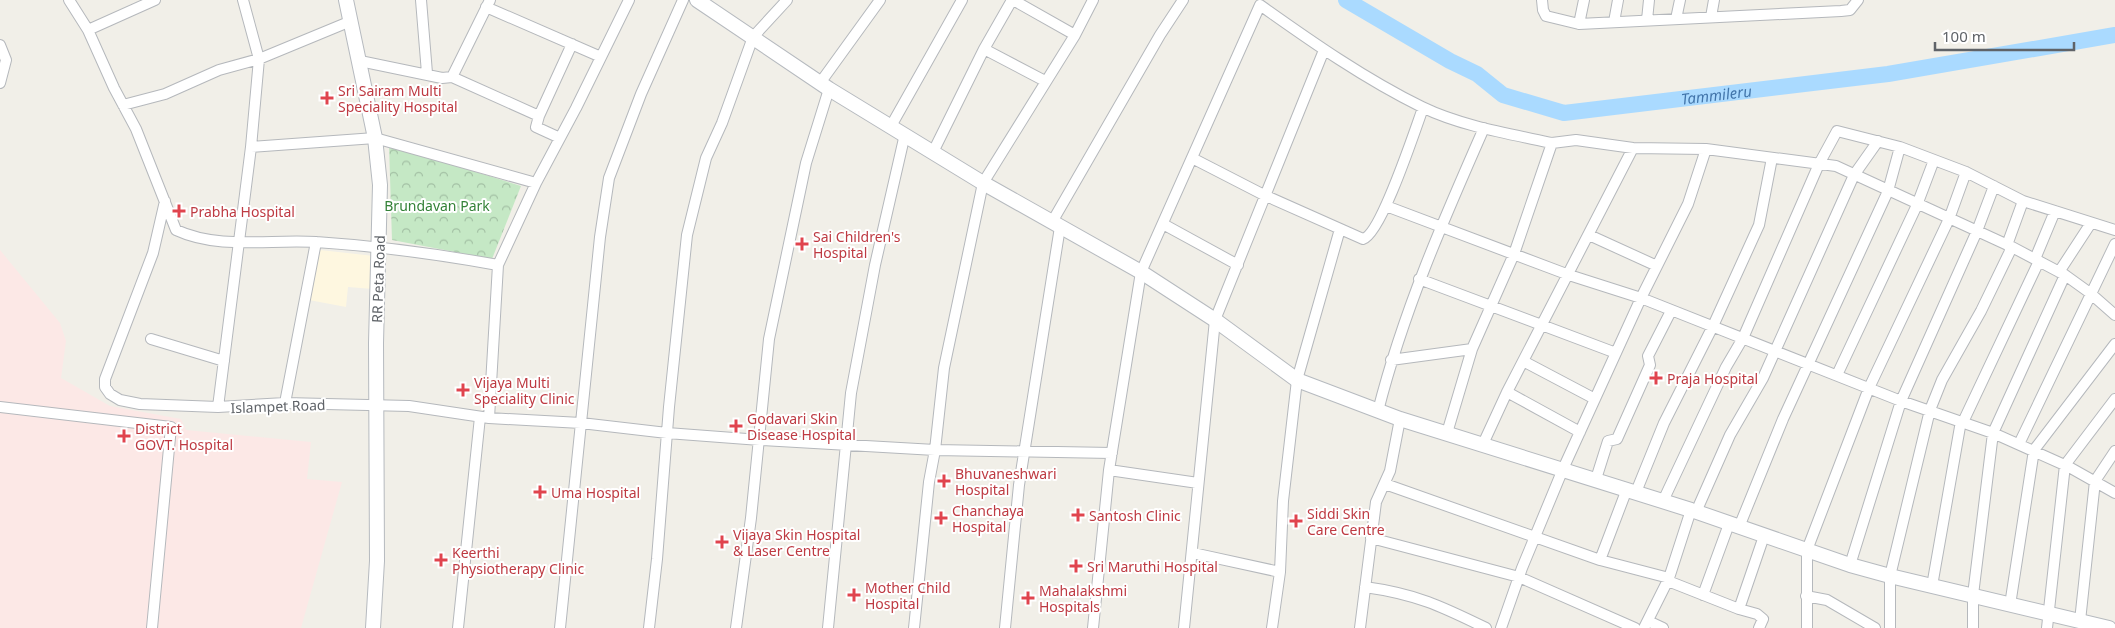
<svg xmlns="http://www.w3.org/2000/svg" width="2115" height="628" viewBox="0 0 2115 628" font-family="'Noto Sans',sans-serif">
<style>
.commercial{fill:#fef7e0}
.medical{fill:#fce8e6}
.forest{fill:url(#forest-crowns)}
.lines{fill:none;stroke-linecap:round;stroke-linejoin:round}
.river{stroke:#aadaff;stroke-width:16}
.street-casing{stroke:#b5b8bc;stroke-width:12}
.secondary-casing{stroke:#b6babf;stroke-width:16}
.street{stroke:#fff;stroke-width:10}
.secondary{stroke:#fff;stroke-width:14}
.health-dot{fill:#e0444e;stroke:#fff;stroke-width:2}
.labels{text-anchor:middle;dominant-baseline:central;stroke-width:4;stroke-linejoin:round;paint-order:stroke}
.health-label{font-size:14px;fill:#be3a42;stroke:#fff;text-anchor:start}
.park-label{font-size:14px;fill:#348238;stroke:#fff}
.street-label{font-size:14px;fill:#5f6368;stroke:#fff}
.water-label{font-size:15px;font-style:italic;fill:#4174aa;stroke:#fff}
</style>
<defs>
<pattern id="forest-crowns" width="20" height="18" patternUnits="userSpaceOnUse" patternTransform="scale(1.25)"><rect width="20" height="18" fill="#c5e8c5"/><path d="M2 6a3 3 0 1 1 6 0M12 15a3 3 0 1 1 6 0" fill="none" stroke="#a3c0a4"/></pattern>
</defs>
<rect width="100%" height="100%" fill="#f1efe8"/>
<path class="commercial" d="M320,250L374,256L373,289L348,287L346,307L309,300Z"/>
<path class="medical" d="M0,250L60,323L66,341L61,378L110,406L181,419L186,430L311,442L307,479L342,482L301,628H0Z"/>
<path class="forest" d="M389,145L521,186L492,259L392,240Z"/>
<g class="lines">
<path class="river" id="s1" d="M1346,0L1450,61L1477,74L1503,95L1564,113L1888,74L2115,35"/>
<g class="street-casing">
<path id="street" d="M69,0L88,30L114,88L136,129L176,230C219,250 270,239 316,242C377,246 437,254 498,265
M421,0L427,73
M1013,0L1075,35
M1542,0L1543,10L1546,16L1579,24
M1584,0L1579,24L1841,11L1850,10L1858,0
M486,7L601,57
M1711,17L1714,0
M1676,19L1680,0
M1647,20L1649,0
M1614,22L1618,0
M88,30L155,0
M0,45L6,60L0,83
M984,49L1045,81
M360,61L442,78L452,77L490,0
M452,77L539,116L536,127L560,138
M820,83L880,0
M123,105L165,94L219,70L259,59L351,21
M539,116L572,44
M891,126L962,0
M251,147L375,138L536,183
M933,152L984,49L1012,0
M1192,158L1264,195L1363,239C1381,234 1415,130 1423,108
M165,201L153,253L105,379V387L110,394L120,400L140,404L218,407L285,403L409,406L489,418L581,423L667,433L760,440L935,450L1112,453
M1386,206L1569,275L1641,298L1901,401L1993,433L2069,467L2115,493
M1052,222L1160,35L1183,0
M1163,224L1238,265
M1589,235L1657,266
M2007,245L2023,201
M2035,259L2055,211
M2059,272L2091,223
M1419,279L1616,353
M151,339L224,361
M1391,360L1472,349
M1523,361L1595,399
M1837,375L1917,205L1934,160
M1507,392L1580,432
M285,403L316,242
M0,407L171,427L152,628
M218,407L251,147L259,59L243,0
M1378,411C1403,312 1443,221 1484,128
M489,418L498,265L536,183L576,108L629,0
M1963,422L2039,261
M1447,433L1472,349L1514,254L1552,143L1576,140L1633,148L1706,149L1836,166L2012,247L2065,275L2090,293L2115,315
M1483,444L1507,392L1633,148
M2019,444L2115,244
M1109,470L1198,483
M1596,479L1608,441L1617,439L1650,365L1648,356L1671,311
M1385,484L1600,560
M1627,489L1600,560L1669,578
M1636,492L1664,423L1713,326L1759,225L1772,158
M1663,501L1726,367L1743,338L1819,164L1837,131L1900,147L1966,172L2023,201L2115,230
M1696,512L1730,435L1763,378L1854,175L1878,141
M1739,527L1783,419L1888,191L1900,147
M1371,538L1519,577L1635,628
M1193,553L1280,572
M1850,565L1901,401L1977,231L1994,186
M1668,581L1739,609L1757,614L1763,619L1759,628
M1932,586L1961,421
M1365,587C1416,594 1441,606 1486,628
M1703,595L1729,524
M1806,596L1827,600L1875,628
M2010,605L2034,450L2115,344
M1739,609L1764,536
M1648,621L1663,628
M2080,621L2095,481L2115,451
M458,628L480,417
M560,628L600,237L609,178L641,94L683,0
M649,628L657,559L669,407L687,235L706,158L722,123L753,37L787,0
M736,628L751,518L769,339L806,163L829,89
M828,628L851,393L875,265L905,134
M914,628L929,482L935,450L944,368L983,183L1075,35L1093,0
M1005,628L1019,485L1060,227
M1093,628L1109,470L1141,272L1260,5C1312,42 1365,79 1422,107C1461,126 1510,134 1552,143
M1184,628L1215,320L1324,50
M1272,628L1280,572L1283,501L1297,380L1340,229
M1360,628L1376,502L1390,471L1400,419
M1501,628L1522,568L1563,469L1641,298L1688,204L1706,149
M1644,628L1669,578L1691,510
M1807,628V550L1869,388L1949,219L1966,172
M1890,628V576L1930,410L1942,380L1981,311L2012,247
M1973,628V595L1993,433L2065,275
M2047,628L2065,465L2115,399"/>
</g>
<g class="secondary-casing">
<path id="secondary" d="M346,0L375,138L380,185L376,343L377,561L373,628
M697,0L829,89L983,183L1141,272L1215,320L1297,380L1400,419L1691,510L1850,565L1890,576L2109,628"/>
</g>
<use href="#street" class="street"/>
<use href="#secondary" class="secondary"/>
</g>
<g class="health-dot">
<path d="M324.5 90.5h5v5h5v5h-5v5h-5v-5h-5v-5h5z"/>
<path d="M176.5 203.5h5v5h5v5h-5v5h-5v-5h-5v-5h5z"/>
<path d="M799.5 236.5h5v5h5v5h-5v5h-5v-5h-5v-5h5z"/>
<path d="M1653.5 370.5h5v5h5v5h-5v5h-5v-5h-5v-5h5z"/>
<path d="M460.5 382.5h5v5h5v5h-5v5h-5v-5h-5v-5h5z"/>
<path d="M733.5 418.5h5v5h5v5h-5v5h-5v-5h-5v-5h5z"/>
<path d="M121.5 428.5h5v5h5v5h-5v5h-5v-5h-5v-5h5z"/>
<path d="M941.5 473.5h5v5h5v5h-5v5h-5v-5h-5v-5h5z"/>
<path d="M537.5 484.5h5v5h5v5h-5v5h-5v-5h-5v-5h5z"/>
<path d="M1075.5 507.5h5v5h5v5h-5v5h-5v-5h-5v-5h5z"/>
<path d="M938.5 510.5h5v5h5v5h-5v5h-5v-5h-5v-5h5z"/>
<path d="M1293.5 513.5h5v5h5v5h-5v5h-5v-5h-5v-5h5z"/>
<path d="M719.5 534.5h5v5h5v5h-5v5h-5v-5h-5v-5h5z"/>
<path d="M438.5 552.5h5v5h5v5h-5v5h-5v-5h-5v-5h5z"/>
<path d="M1073.5 558.5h5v5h5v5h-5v5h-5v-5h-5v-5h5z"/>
<path d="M851.5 587.5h5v5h5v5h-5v5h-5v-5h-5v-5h5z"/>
<path d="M1025.5 590.5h5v5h5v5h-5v5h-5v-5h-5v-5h5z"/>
</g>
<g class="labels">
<g class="health-label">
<text x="338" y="90">Sri Sairam Multi<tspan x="338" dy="16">Speciality Hospital</tspan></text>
<text x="190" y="211">Prabha Hospital</text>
<text x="813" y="236">Sai Children's<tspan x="813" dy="16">Hospital</tspan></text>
<text x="1667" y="378">Praja Hospital</text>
<text x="474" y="382">Vijaya Multi<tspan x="474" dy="16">Speciality Clinic</tspan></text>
<text x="747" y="418">Godavari Skin<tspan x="747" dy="16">Disease Hospital</tspan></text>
<text x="135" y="428">District<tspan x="135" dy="16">GOVT. Hospital</tspan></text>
<text x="955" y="473">Bhuvaneshwari<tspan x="955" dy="16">Hospital</tspan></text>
<text x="551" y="492">Uma Hospital</text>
<text x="952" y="510">Chanchaya<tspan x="952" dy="16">Hospital</tspan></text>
<text x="1307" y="513">Siddi Skin<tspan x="1307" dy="16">Care Centre</tspan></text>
<text x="1089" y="515">Santosh Clinic</text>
<text x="733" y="534">Vijaya Skin Hospital<tspan x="733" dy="16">&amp; Laser Centre</tspan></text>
<text x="452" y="552">Keerthi<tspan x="452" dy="16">Physiotherapy Clinic</tspan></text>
<text x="1087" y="566">Sri Maruthi Hospital</text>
<text x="865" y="587">Mother Child<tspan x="865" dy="16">Hospital</tspan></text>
<text x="1039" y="590">Mahalakshmi<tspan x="1039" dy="16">Hospitals</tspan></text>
</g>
<g class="park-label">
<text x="437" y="205">Brundavan Park</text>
</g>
<g class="street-label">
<text transform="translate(378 279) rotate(-88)">RR Peta Road</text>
<text transform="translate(278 406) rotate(-2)">Islampet Road</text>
</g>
<g class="water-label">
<text stroke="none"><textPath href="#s1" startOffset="401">Tammileru</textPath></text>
</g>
</g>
<path d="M1935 42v8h139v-8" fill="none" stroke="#5f6368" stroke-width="2.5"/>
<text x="1942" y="42" font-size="15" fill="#5f6368" stroke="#ffffff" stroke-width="4" paint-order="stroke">100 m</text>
</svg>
